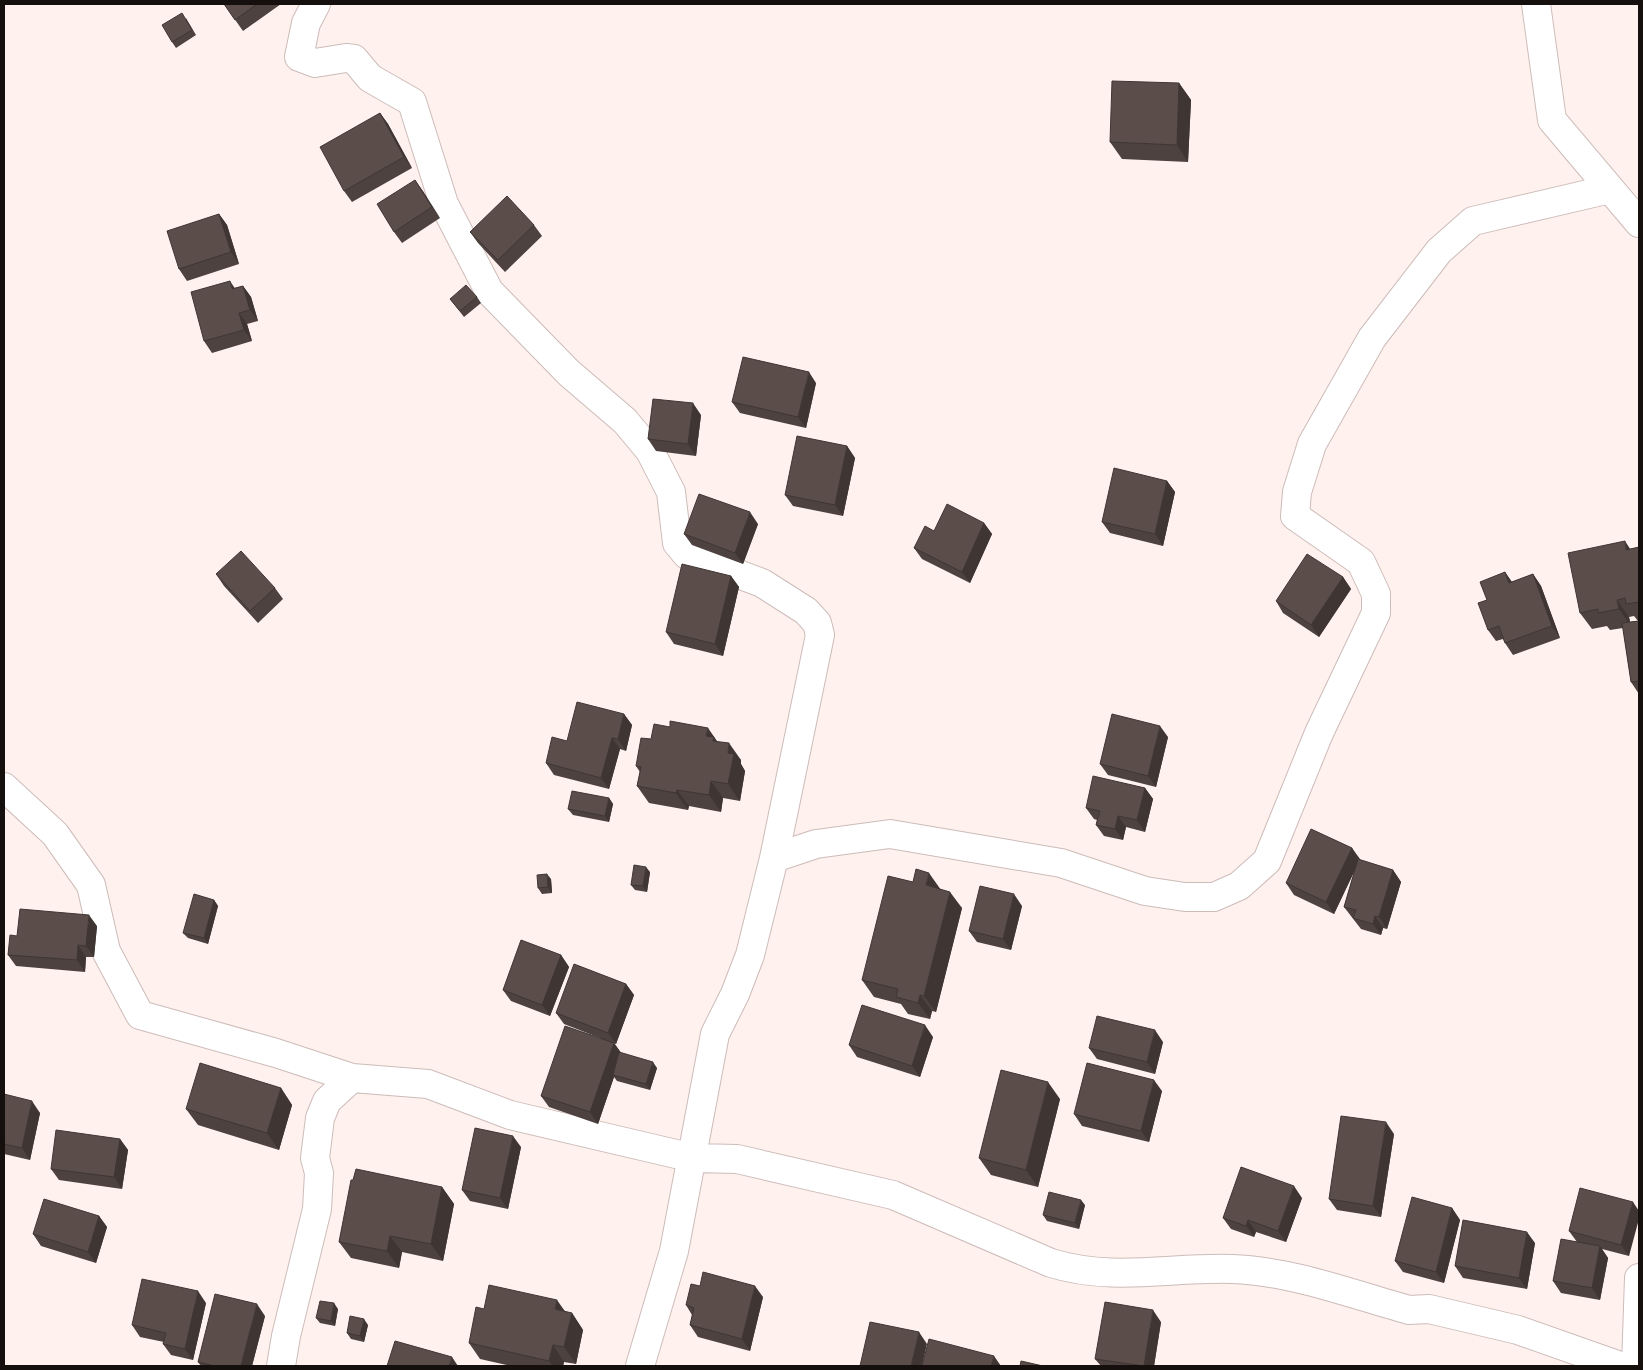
<svg xmlns="http://www.w3.org/2000/svg" width="1643" height="1370" viewBox="0 0 1643 1370" font-family="Helvetica,sans-serif">
<style>
.lines{fill:none;stroke-linecap:round;stroke-linejoin:round}
.street-casing{stroke:#cdbcb9;stroke-width:30}
.street{stroke:#fff;stroke-width:28}
.wall{fill:#4d4240;fill-rule:evenodd}
.shaded-wall{fill:#3f3634}
.building{fill:#5a4d4a;stroke:#3f3634}
</style>
<rect width="100%" height="100%" fill="#fff1ee"/>
<g class="lines">
<g class="street-casing">
<path id="street" d="M316,4L306,23L299,57L315,63L346,58L354,59L370,78L412,102L444,204L489,291L569,373L625,421L650,451L671,492L677,543L687,555L762,583L806,611L817,623L820,635L774,858L750,955L735,994L715,1034L674,1251L640,1366
M1536,4L1552,120L1639,223
M4,787L55,834L91,885L106,951L140,1015L276,1053L352,1078L428,1084L510,1115L693,1158L737,1159L893,1195L1051,1263C1113,1282 1170,1267 1232,1269C1292,1271 1351,1294 1409,1310L1429,1309L1518,1330L1620,1366
M774,858L816,844L890,834L1061,863L1145,891L1185,897H1214L1239,886L1267,861L1319,733L1376,613V594L1361,562L1295,516L1297,492L1312,444L1372,338L1439,251L1473,221L1610,189
M281,1366L286,1336L317,1209L319,1173L315,1158L320,1118L327,1101L352,1078
M1636,1366L1639,1278"/>
</g>
<use href="#street" class="street"/>
</g>
<path class="wall" d="M224,4H281L243,31Z
M186,18L196,35L176,48L172,42Z
M1179,83L1191,100L1188,162L1122,159L1110,142Z
M380,113L388,124L412,168L352,202L344,191Z
M415,180L440,218L402,243L394,232Z
M219,214L227,225L239,264L187,281L179,269Z
M534,225L542,236L505,272L478,243L470,232Z
M243,286L251,297L258,321L247,324L252,341L212,353L204,341L235,288Z
M477,297L481,303L464,317L450,299Z
M816,383L806,428L740,413L732,402Z
M701,415L696,456L656,451L648,439Z
M847,446L855,458L843,516L793,506L785,495Z
M1167,481L1175,492L1163,546L1110,533L1102,522Z
M984,523L992,534L970,583L922,559L914,548L934,531Z
M758,524L743,564L692,545L684,534Z
M1639,547V694L1631,682L1623,628L1610,630L1607,626L1592,629L1580,613L1630,549ZM1634,616L1638,621L1630,622L1629,617Z
M1505,572L1512,582L1533,574L1541,586L1560,638L1513,655L1505,643L1503,639L1496,641L1488,630L1487,600Z
M216,574L275,588L283,599L258,623L224,586Z
M731,576L739,587L723,656L674,644L666,632Z
M1343,577L1351,589L1319,637L1283,613L1276,601Z
M624,714L632,725L626,751L620,749L609,789L554,775L546,763Z
M1168,737L1156,787L1108,775L1100,764Z
M651,739L717,741L741,760V764L745,771L740,801L723,798L721,812L689,806L688,810L649,803L637,786L640,772L636,766Z
M1145,788L1153,799L1145,832L1126,827L1123,840L1104,836L1096,825L1097,820L1094,819L1086,808Z
M609,798L613,804L609,822L573,815L568,809Z
M1352,848L1359,860L1393,870L1401,882L1387,929L1383,928L1381,935L1361,929L1344,907L1355,870L1334,914L1294,895L1286,883Z
M650,872L647,892L635,890L631,885Z
M551,879L552,893L542,894L538,888Z
M941,889L962,908L936,1012L932,1011L930,1019L908,1014L901,1004L874,997L862,980Z
M214,900L218,906L208,944L188,938L183,933Z
M1022,906L1011,950L977,942L969,931Z
M97,926L94,957H86L85,972L16,966L8,955L17,936Z
M561,955L569,967L550,1016L511,1001L503,990Z
M626,984L634,995L616,1044L614,1043L621,1053L657,1068L650,1090L617,1081L614,1077L598,1124L549,1107L541,1096L600,1038L564,1024L556,1013Z
M933,1037L920,1077L857,1057L849,1045Z
M1163,1042L1155,1074L1097,1059L1089,1048Z
M281,1088L292,1105L279,1150L198,1125L186,1109Z
M1162,1091L1149,1142L1082,1126L1074,1114Z
M4,1094L40,1113L30,1160L4,1154Z
M1060,1099L1038,1187L991,1175L979,1158Z
M1394,1134L1381,1217L1337,1210L1329,1199Z
M120,1139L128,1150L122,1189L59,1180L51,1169Z
M521,1147L508,1209L470,1201L462,1190Z
M353,1180L442,1187L454,1204L443,1261L402,1252L399,1268L351,1258L339,1242Z
M1302,1198L1286,1242L1256,1232L1254,1237L1231,1229L1223,1218Z
M1633,1202L1629,1256L1602,1249L1608,1258L1600,1300L1561,1293L1553,1281L1577,1242L1569,1231Z
M1085,1205L1079,1229L1047,1221L1043,1215Z
M1452,1208L1460,1220L1444,1283L1403,1272L1395,1261Z
M99,1216L107,1227L96,1263L41,1246L33,1234Z
M1535,1243L1527,1289L1463,1278L1455,1266Z
M700,1286L763,1297L750,1351L698,1337L690,1325L692,1315L686,1305Z
M206,1303L193,1360L171,1355L163,1344L164,1342L140,1337L132,1325Z
M338,1309L335,1326L320,1323L316,1318Z
M566,1312L572,1313L583,1330L576,1364L564,1362L563,1366H511L480,1359L469,1343Z
M265,1316L252,1366H201L198,1362Z
M1161,1322L1154,1366H1101L1095,1359Z
M368,1325L364,1342L351,1339L347,1333Z"/>
<path class="shaded-wall" d="M1179,83L1191,100L1188,162L1177,145Z
M380,113L388,124L412,168L404,157Z
M415,180L423,191L440,218L432,207Z
M219,214L227,225L239,264L231,252Z
M230,281L238,293L232,289Z
M243,286L251,297L258,321L250,310Z
M239,313L247,324L252,341L244,330Z
M809,372L816,383L806,428L798,417Z
M693,403L701,415L696,456L688,444Z
M847,446L855,458L843,516L835,505Z
M1167,481L1175,492L1163,546L1155,534Z
M750,512L758,524L743,564L735,553Z
M984,523L992,534L970,583L962,572Z
M1625,541L1636,558L1626,550Z
M1505,572L1513,584L1509,583Z
M1533,574L1541,586L1560,638L1552,626Z
M731,576L739,587L723,656L715,644Z
M1343,577L1351,589L1319,637L1311,625Z
M1617,600L1629,617L1631,626L1619,609Z
M624,714L632,725L626,751L618,739Z
M1160,726L1168,737L1156,787L1148,776Z
M708,728L726,754L706,736Z
M612,738L620,749L609,789L601,778Z
M729,743L741,760V764L745,771L740,801L728,784V753Z
M711,781L723,798L721,812L709,795Z
M1145,788L1153,799L1145,832L1137,820Z
M677,790L689,806L688,810L676,793Z
M609,798L613,804L609,822L605,816Z
M1118,816L1126,827L1123,840L1115,829Z
M1352,848L1360,859L1334,914L1326,902Z
M646,867L650,872L647,892L643,886Z
M1393,870L1401,882L1387,929L1379,917Z
M929,873L941,890L926,885Z
M547,874L551,879L552,893L548,887Z
M950,892L962,908L936,1012L924,996Z
M1014,894L1022,906L1011,950L1003,939Z
M214,900L218,906L208,944L204,938Z
M89,915L97,926L94,957L86,946Z
M1375,916L1383,928L1381,935L1373,924Z
M78,945L86,957L85,972L77,960Z
M561,955L569,967L550,1016L542,1005Z
M626,984L634,995L616,1044L608,1033Z
M920,995L932,1011L930,1019L918,1003Z
M925,1025L933,1037L920,1077L912,1066Z
M1155,1030L1163,1042L1155,1074L1147,1062Z
M614,1043L622,1054L613,1075L614,1077L598,1124L590,1112Z
M653,1062L657,1068L650,1090L646,1084Z
M1154,1080L1162,1091L1149,1142L1141,1131Z
M1048,1082L1060,1099L1038,1187L1026,1170Z
M281,1088L292,1105L279,1150L267,1133Z
M32,1101L40,1113L30,1160L22,1148Z
M1386,1122L1394,1134L1381,1217L1373,1206Z
M513,1136L521,1147L508,1209L500,1198Z
M120,1139L128,1150L122,1189L114,1177Z
M1294,1186L1302,1198L1286,1242L1278,1231Z
M442,1187L454,1204L443,1261L431,1244Z
M1081,1200L1085,1205L1079,1229L1075,1223Z
M1633,1202L1639,1211V1219L1629,1256L1621,1245Z
M1452,1208L1460,1220L1444,1283L1436,1272Z
M99,1216L107,1227L96,1263L88,1252Z
M1248,1220L1256,1232L1254,1237L1246,1226Z
M1527,1232L1535,1243L1527,1289L1519,1278Z
M390,1236L402,1252L399,1268L387,1251Z
M1600,1246L1608,1258L1600,1300L1592,1288Z
M755,1286L763,1297L750,1351L742,1339Z
M198,1291L206,1303L193,1360L185,1349Z
M557,1300L569,1317L555,1309Z
M334,1303L338,1309L335,1326L331,1321Z
M257,1304L265,1316L252,1366H241Z
M1153,1310L1161,1322L1154,1366H1144Z
M572,1313L583,1330L576,1364L564,1347Z
M364,1319L368,1325L364,1342L360,1336Z
M919,1332L927,1344L922,1366H911Z
M553,1345L564,1362L563,1366H553L549,1361Z
M994,1356L1001,1366H991Z
M452,1357L458,1366H449Z"/>
<path class="building" d="M224,4H257L235,20Z
M182,13L192,30L172,42L162,25Z
M1112,81L1179,83L1177,145L1110,142Z
M380,113L404,157L344,191L320,147Z
M415,180L432,207L394,232L377,204Z
M507,196L534,225L498,260L470,232Z
M219,214L231,252L179,269L167,231Z
M230,281L232,289L243,286L250,310L239,313L244,330L204,341L191,292Z
M466,285L477,297L460,311L450,299Z
M743,357L809,372L798,417L732,402Z
M653,399L693,403L688,444L648,439Z
M797,436L847,446L835,505L785,495Z
M1114,468L1167,481L1155,534L1102,522Z
M699,494L750,512L735,553L684,534Z
M947,504L984,523L962,572L914,548L925,526L934,531Z
M1625,541L1626,550L1639,547V602L1626,604L1625,598L1617,600L1619,609L1598,613V609L1580,613L1568,553Z
M241,551L275,588L250,611L216,574Z
M1307,554L1343,577L1311,625L1276,601Z
M682,564L731,576L715,644L666,632Z
M1505,572L1509,583L1533,574L1552,626L1505,643L1499,626L1488,630L1478,603L1487,600L1480,582Z
M1639,621V681L1631,682L1622,623Z
M577,702L624,714L618,739L612,738L601,778L546,763L552,737L567,741Z
M1112,714L1160,726L1148,776L1100,764Z
M670,721L708,728L706,736L714,737L713,741L729,743L728,753L734,754L728,784L711,781L709,795L677,790L676,793L637,786L641,767L636,766L641,738L651,739L654,724L670,727Z
M1093,776L1145,788L1137,820L1118,816L1115,829L1096,825L1100,811L1086,808Z
M572,791L609,798L605,816L568,809Z
M1311,829L1352,848L1326,902L1286,883Z
M1358,859L1393,870L1379,917L1375,916L1373,924L1353,918L1356,910L1344,907Z
M634,865L646,867L643,886L631,885Z
M916,869L929,873L926,885L950,892L924,996L920,995L918,1003L896,997L898,989L862,980L888,876L913,882Z
M547,874L548,887L538,888L537,875Z
M980,886L1014,894L1003,939L969,931Z
M194,894L214,900L204,938L183,933Z
M20,909L89,915L86,946L78,945L77,960L8,955L10,935L17,936Z
M521,940L561,955L542,1005L503,990Z
M574,964L626,984L608,1033L556,1013Z
M862,1005L925,1025L912,1066L849,1045Z
M1097,1016L1155,1030L1147,1062L1089,1048Z
M565,1026L614,1043L590,1112L541,1096Z
M619,1052L653,1062L646,1084L613,1075Z
M200,1063L281,1088L267,1133L186,1109Z
M1087,1063L1154,1080L1141,1131L1074,1114Z
M1001,1070L1048,1082L1026,1170L979,1158Z
M4,1094L32,1101L22,1148L4,1144Z
M1341,1116L1386,1122L1373,1206L1329,1199Z
M475,1128L513,1136L500,1198L462,1190Z
M56,1130L120,1139L114,1177L51,1169Z
M1241,1167L1294,1186L1278,1231L1248,1220L1246,1226L1223,1218Z
M356,1169L442,1187L431,1244L390,1236L387,1251L339,1242L351,1180H353Z
M1580,1188L1633,1202L1621,1245L1569,1231Z
M1049,1192L1081,1200L1075,1223L1043,1215Z
M1412,1197L1452,1208L1436,1272L1395,1261Z
M44,1199L99,1216L88,1252L33,1234Z
M1463,1220L1527,1232L1519,1278L1455,1266Z
M1561,1239L1600,1246L1592,1288L1553,1281Z
M703,1272L755,1286L742,1339L690,1325L694,1308L686,1305L691,1284L700,1286Z
M142,1279L198,1291L185,1349L163,1344L166,1333L132,1325Z
M489,1285L557,1300L555,1309L572,1313L564,1347L553,1345L549,1361L469,1343L476,1307L484,1309Z
M215,1294L257,1304L241,1366H215L198,1362Z
M320,1301L334,1303L331,1321L316,1318Z
M1105,1302L1153,1310L1144,1366L1095,1359Z
M350,1316L364,1319L360,1336L347,1333Z
M870,1322L919,1332L911,1366H860Z
M929,1339L994,1356L991,1366H922Z
M395,1341L452,1357L449,1366H387Z
M1021,1361L1043,1366H1020Z"/>
<rect width="1643" height="1370" fill="none" stroke="#15100e" stroke-width="10"/>
</svg>
